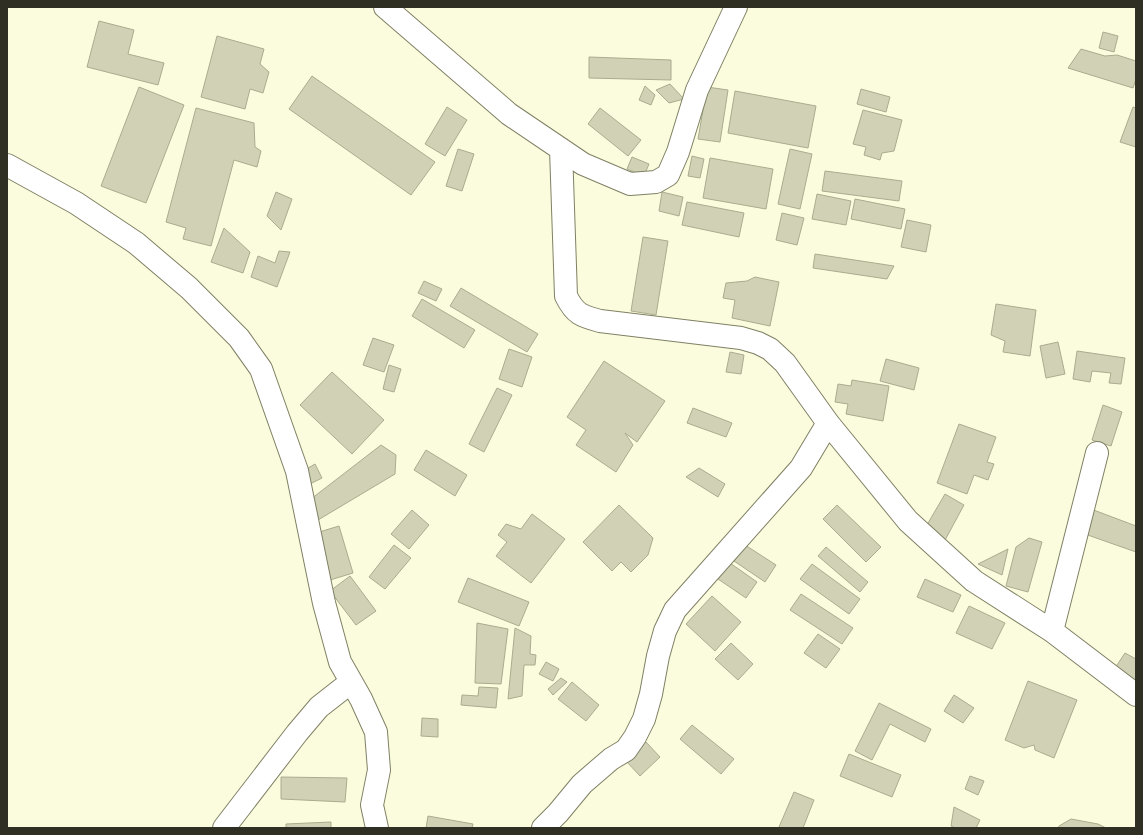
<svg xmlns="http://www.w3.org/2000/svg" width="1143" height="835" viewBox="0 0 1143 835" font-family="Roboto,sans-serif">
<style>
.building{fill:#d1d2b5;stroke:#abab8f}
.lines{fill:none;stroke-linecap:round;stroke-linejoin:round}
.minor-casing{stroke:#808065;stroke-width:24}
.minor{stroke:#fff;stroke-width:22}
</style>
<rect width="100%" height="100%" fill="#fbfbdd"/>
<path class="building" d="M99,21L134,30L128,54L164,63L158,85L87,67Z
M1103,32L1118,36L1114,52L1099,48Z
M217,36L264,49L260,64L269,72L263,93L250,89L245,109L201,97Z
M1081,49L1105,56L1117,55L1136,61V79L1133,88L1068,68Z
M589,57L671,60V80L589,78Z
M312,76L435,162L411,195L289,109Z
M670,84L684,99L669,103L656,90Z
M645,86L655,95L651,105L639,100Z
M139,87L184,105L146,203L101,186Z
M707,87L728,90L720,142L698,139Z
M861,89L890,97L886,112L857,104Z
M735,91L816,106L808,148L728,133Z
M447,107L467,120L445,156L425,144Z
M1133,107L1136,108V147L1120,142Z
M196,108L254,123L255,147L261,151L257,167L234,160L211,246L183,239L186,228L166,222Z
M600,108L641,140L628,156L588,124Z
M863,110L902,120L894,151L882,153L880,160L864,155L866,147L853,144Z
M458,149L474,154L462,191L446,186Z
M790,149L812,154L800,209L778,204Z
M692,156L704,159L700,178L688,176Z
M632,157L649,164L644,176L627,169Z
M710,158L773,169L766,209L703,198Z
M825,171L902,181L899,201L822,191Z
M276,192L292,199L281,230L267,216Z
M662,192L683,197L679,216L659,211Z
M817,194L851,201L846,225L812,219Z
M855,199L905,209L901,229L851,219Z
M687,202L744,213L739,237L682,225Z
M782,213L804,218L797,245L776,240Z
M907,220L931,225L926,252L901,247Z
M224,228L250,252L243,273L211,262Z
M643,237L668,241L656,315L631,311Z
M279,251L290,252L277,287L251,277L258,256L275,263Z
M815,254L894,266L887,279L813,268Z
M755,277L779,282L770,326L732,318L735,300L723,298L726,283L747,281Z
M424,281L442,289L436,301L418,293Z
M461,288L538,334L527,352L450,306Z
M422,299L475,330L464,348L412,316Z
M996,304L1036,310L1030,356L1003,352L1005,341L991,335Z
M373,338L394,345L384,372L363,365Z
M1058,342L1065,374L1046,378L1040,346Z
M509,349L532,357L522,387L499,379Z
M1077,351L1125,358L1121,384L1109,383L1111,373L1092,371L1090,382L1073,379Z
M730,352L744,355L741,374L726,372Z
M886,359L919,368L914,390L880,381Z
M604,361L665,401L637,442L625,433L633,445L616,472L576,445L586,430L567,417Z
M389,365L401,369L394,392L383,389Z
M332,372L384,420L352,454L300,405Z
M852,380L889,386L883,421L846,414L848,404L835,402L838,384L851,386Z
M497,388L512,395L484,452L469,444Z
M1103,405L1122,412L1111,446L1092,440Z
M693,408L732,423L726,437L687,423Z
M959,424L996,437L987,462L994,464L988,480L974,475L967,494L937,483Z
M381,445L396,455L395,474L318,520L311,499Z
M426,450L467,475L455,496L414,470Z
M315,464L322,478L310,484L303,471Z
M699,468L725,484L718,497L686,477Z
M945,494L964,505L944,542L924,530Z
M619,505L653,538L648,555L631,572L621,562L612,571L583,542Z
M837,505L881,547L866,562L823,519Z
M1091,509L1136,526V552L1082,533Z
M412,510L429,525L409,549L391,534Z
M532,514L565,539L531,583L496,556L507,542L498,535L506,524L521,529Z
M339,526L353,573L330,580L316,533Z
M1029,538L1042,542L1028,592L1006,586L1016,547Z
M394,545L411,558L385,589L369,577Z
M745,545L776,565L765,582L734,561Z
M826,547L868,582L860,592L818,556Z
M1008,549L1002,575L978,564Z
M730,563L757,582L746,598L718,579Z
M812,564L860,599L849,614L800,579Z
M350,576L376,611L356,625L330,591Z
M468,578L529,602L519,626L458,602Z
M925,579L961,595L953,612L917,597Z
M801,594L853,628L842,644L790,610Z
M712,596L741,622L715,651L686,624Z
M969,606L1005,623L992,649L956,633Z
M477,623L508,629L501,684L475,683Z
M515,628L531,636L530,654L536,655L535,665H524L522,696L508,699Z
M818,634L840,649L826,668L804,653Z
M731,643L753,664L738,680L715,659Z
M1125,653L1136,659V685L1113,671Z
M546,662L559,669L553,681L539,674Z
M561,678L567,682L553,695L548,689Z
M1028,681L1077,700L1054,758L1035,750L1034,745L1024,748L1005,740Z
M572,682L599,705L586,721L558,699Z
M479,687L498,688L496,708L461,705L462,695L478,696Z
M954,695L974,708L963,723L944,711Z
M879,703L931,729L925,742L890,724L872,760L855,751Z
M422,718L438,719V737L421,736Z
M692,725L734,759L721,774L680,739Z
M646,742L660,757L640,776L626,761Z
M849,754L901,775L892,797L840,776Z
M970,776L984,781L978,795L965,789Z
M281,777L347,778L345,802L281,799Z
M794,792L814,800L803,828H781L779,827Z
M954,807L980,820L976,828H955L951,826Z
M428,816L473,824L472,828H426Z
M1071,819L1098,824L1106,828H1058L1059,826Z
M331,822V828H286V824Z"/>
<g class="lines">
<g class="minor-casing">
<path id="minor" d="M385,7L509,114L583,164L630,184L656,182L668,175L678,152L697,90L736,7
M561,149L566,296C575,314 581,316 600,321L741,338L758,343L770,349L785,363L828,423L908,521L974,581L1052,631L1136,695
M7,165L76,203L136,243L189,288L239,338L261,369L297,471L324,603L340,662L361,699L376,732L379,770L372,805L377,828
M1052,631L1097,453
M224,828L297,733L319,707L351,682
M543,828L558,813L582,784L611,759L626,750L635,737L644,719L651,694L658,656L665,631L675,610L801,468L828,423"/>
</g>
<use href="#minor" class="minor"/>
</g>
<rect width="1143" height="835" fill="none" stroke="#2f2f24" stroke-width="16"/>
</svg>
